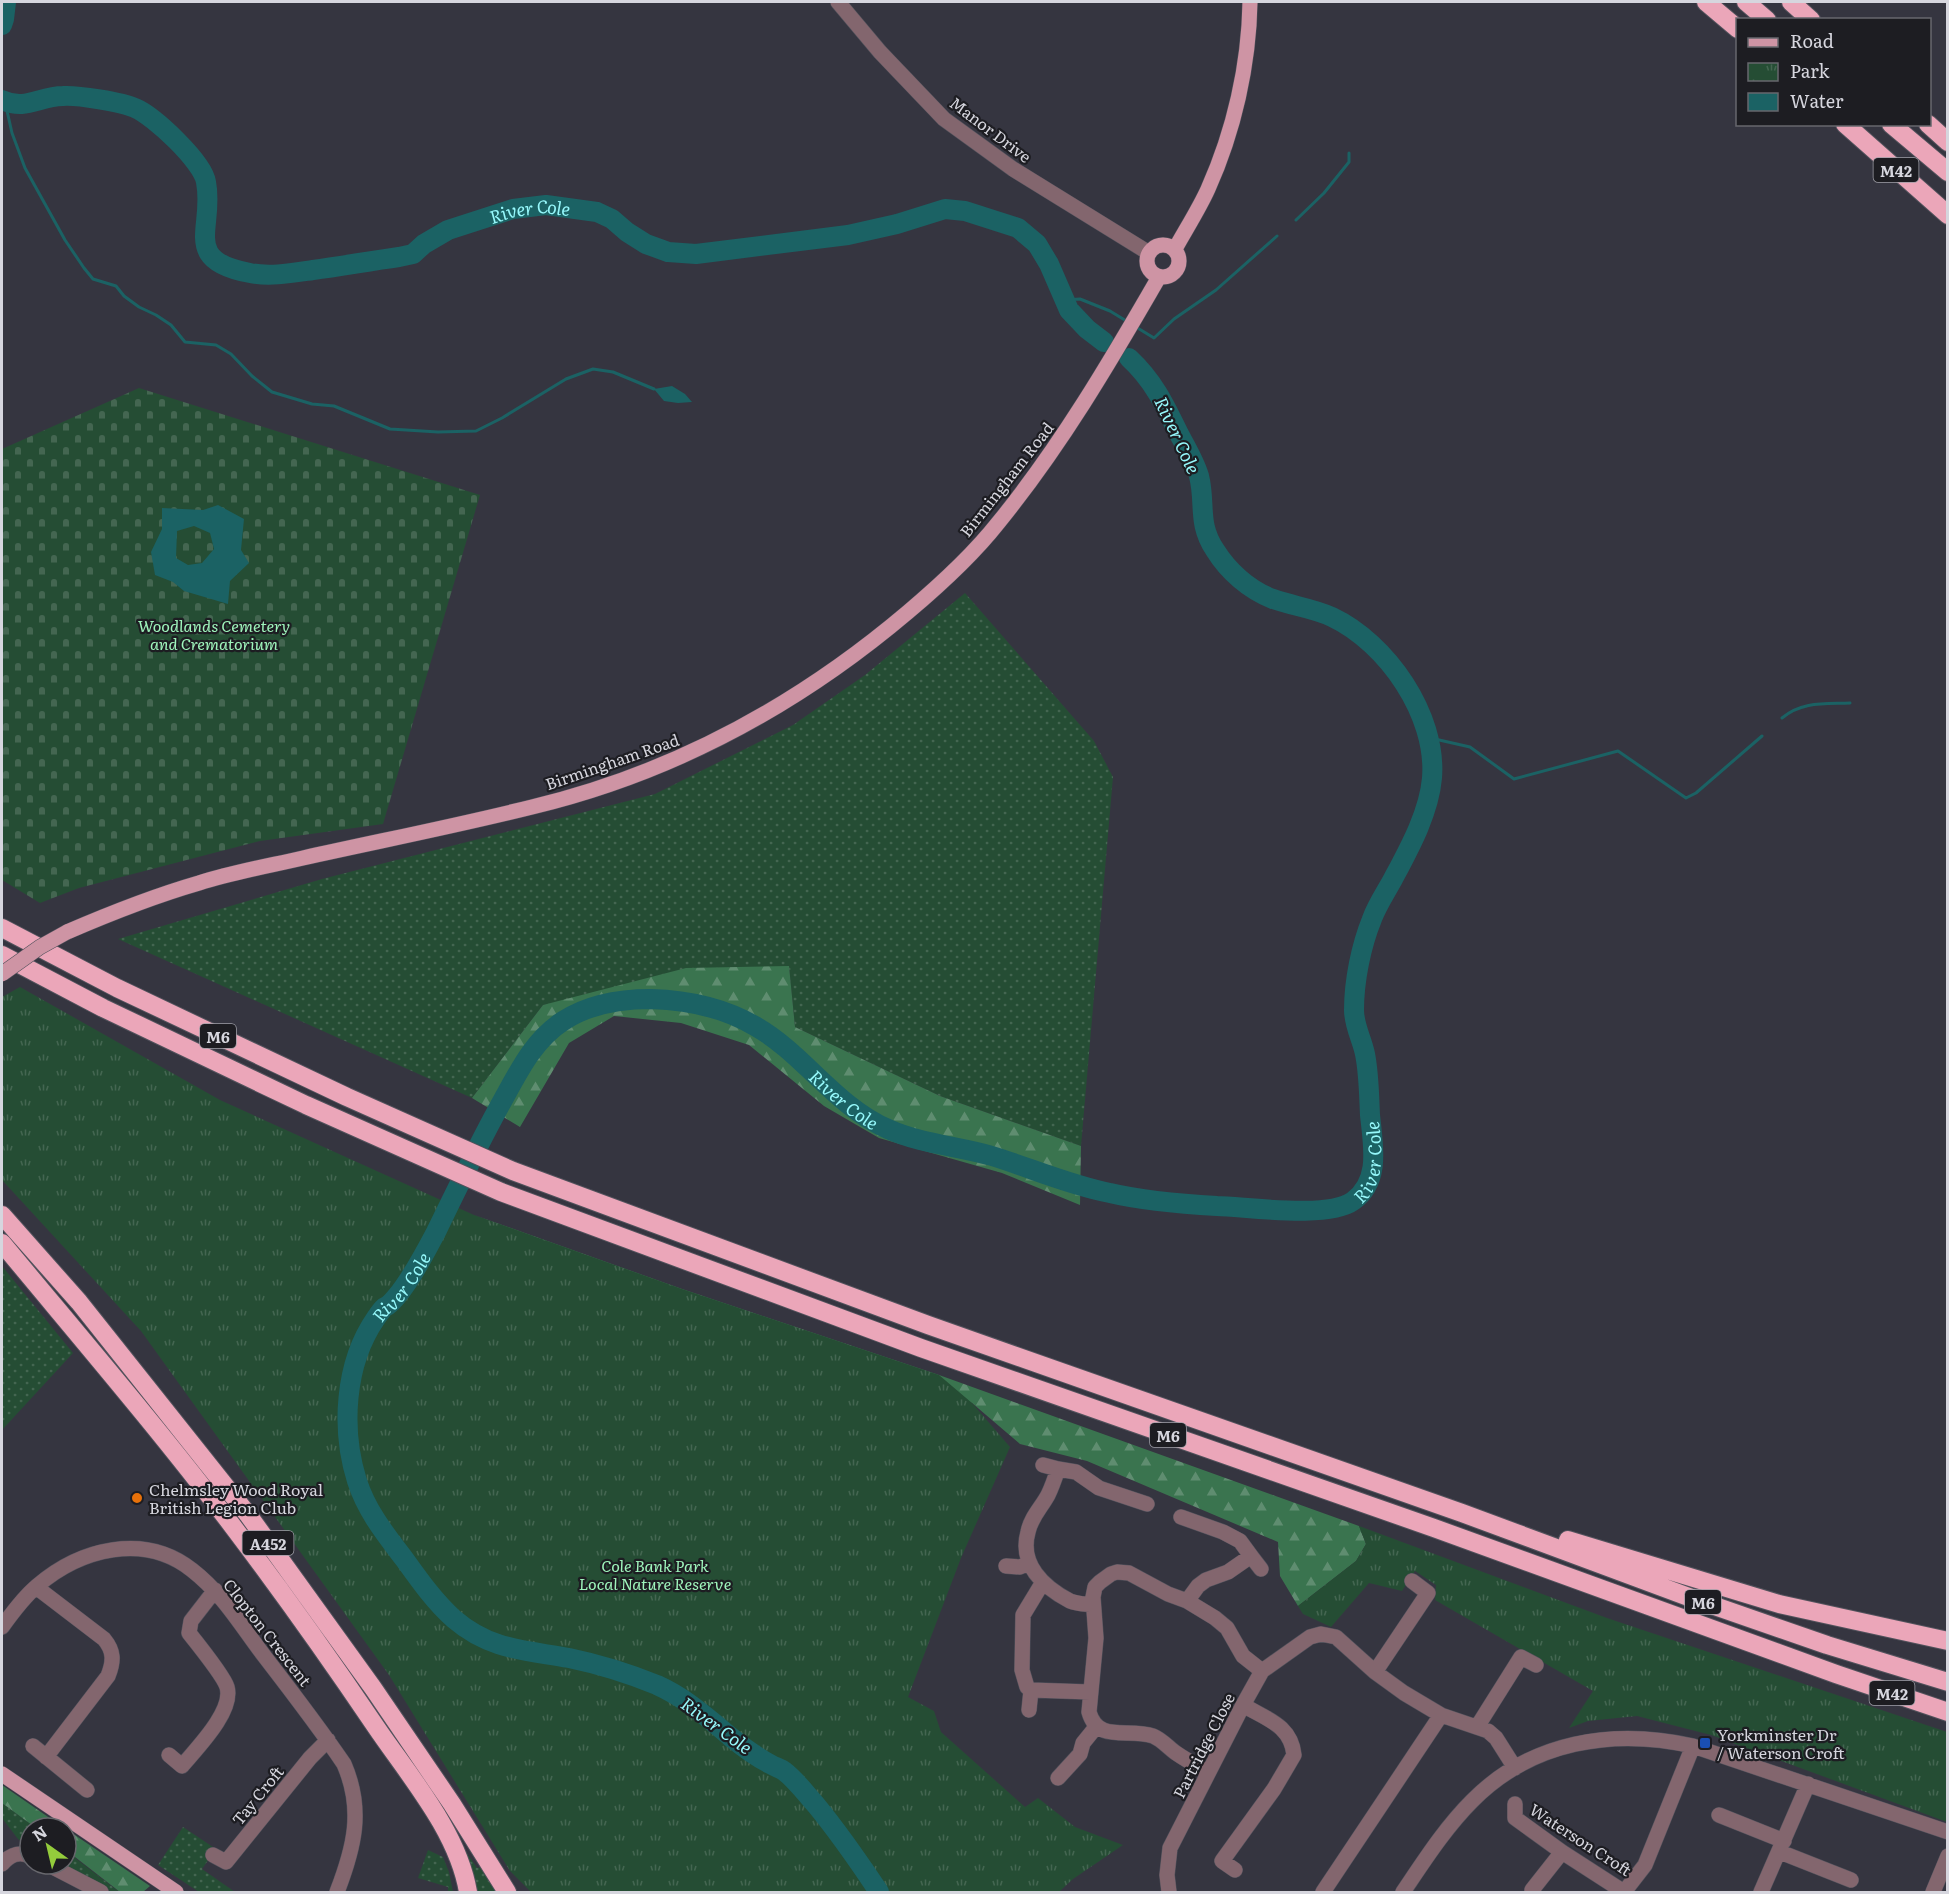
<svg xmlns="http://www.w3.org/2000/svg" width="1949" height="1894" viewBox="0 0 1949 1894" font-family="Literata,serif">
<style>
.grass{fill:url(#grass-dots)}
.forest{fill:url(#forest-firs)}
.cemetery{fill:url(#cemetery-stones)}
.park{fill:url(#park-tufts)}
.water{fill:#1b6264;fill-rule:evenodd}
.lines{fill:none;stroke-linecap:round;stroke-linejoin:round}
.stream{stroke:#1b6264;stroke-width:3}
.river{stroke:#1b6264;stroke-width:20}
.minor-casing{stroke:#52525c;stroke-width:16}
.major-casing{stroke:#52525c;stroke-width:16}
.highway-casing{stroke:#52525c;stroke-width:20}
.minor{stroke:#83666e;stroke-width:15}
.major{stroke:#ce94a4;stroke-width:15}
.highway{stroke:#eba6b9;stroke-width:18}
.major-bridge-casing{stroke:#52525c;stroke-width:16;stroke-linecap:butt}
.major-bridge{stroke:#ce94a4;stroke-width:15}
.food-dot{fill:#e8710a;stroke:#1d1d22;stroke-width:2}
.transit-dot{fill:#1a4fb4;stroke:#1d1d22;stroke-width:2}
.labels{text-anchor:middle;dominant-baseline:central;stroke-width:4.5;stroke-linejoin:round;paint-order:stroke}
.shield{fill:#1d1d22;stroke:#9e9ea6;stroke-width:1.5}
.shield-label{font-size:15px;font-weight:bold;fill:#d6d6de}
.street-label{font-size:16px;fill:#d6d6de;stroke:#1d1d22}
.park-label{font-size:16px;font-style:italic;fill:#9ff5bc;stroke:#1d1d22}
.poi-label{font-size:16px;fill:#d6d6de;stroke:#1d1d22;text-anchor:start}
.water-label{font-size:18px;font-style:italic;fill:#96f8fb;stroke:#1d1d22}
</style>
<defs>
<pattern id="grass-dots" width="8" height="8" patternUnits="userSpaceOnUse" patternTransform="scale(1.5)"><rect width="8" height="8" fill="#254d34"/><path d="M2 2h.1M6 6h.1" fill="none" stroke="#446651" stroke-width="1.8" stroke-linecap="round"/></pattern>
<pattern id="forest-firs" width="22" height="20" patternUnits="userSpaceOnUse" patternTransform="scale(1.5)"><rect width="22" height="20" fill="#3a744f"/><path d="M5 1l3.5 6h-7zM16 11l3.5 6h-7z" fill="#5f8d70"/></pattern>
<pattern id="cemetery-stones" width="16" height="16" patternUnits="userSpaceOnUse" patternTransform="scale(1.5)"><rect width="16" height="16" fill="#254d34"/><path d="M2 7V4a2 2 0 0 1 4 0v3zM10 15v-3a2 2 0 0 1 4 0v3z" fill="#446651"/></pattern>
<pattern id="park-tufts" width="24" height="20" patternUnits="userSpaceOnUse" patternTransform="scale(1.5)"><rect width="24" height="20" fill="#254d34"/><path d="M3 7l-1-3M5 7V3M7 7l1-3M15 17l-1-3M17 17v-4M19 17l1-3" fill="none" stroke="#446651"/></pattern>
</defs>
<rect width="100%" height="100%" fill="#353540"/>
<path class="grass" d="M965,593L1094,741L1113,777L1081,1146L940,1096L795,1027L789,967L543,1005L472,1098L118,939L322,879L655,794L793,725L865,675Z
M2,1266L73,1353L2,1430Z
M2,1803L36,1828H30V1847L18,1839L2,1818Z
M183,1827L216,1849L202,1869L235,1892H199L158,1865Z
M463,1847L477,1868L481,1867L498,1892H476Z
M428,1850L443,1857L449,1872L453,1892H448V1887L418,1878Z
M66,1851L114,1888L120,1892H112L62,1864H66Z"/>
<path class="forest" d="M789,966L795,1027L940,1096L1081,1146L1080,1205L1002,1173L879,1138L824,1106L749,1045L681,1023L614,1016L569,1043L520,1127L472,1098L543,1005L686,968Z
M474,1215L682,1289L939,1375L1359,1526L1366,1544L1356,1561L1298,1606L1280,1576L1278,1542L1087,1461L1020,1444L972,1403Z
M2,1785L64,1828H36L2,1803Z
M66,1829L150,1886L143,1892H120L66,1850Z"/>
<path class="cemetery" d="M139,388L480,495L383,824L260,841L79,888L40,903L2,880V449Z"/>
<path class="park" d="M20,987L220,1100L474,1215L682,1289L939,1375L972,1403L1010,1447L961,1558L908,1697L934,1711L941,1732L1025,1807L1038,1798L1075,1827L1123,1845L1073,1879L1059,1892H531L510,1871L389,1675L141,1331L2,1180V997Z
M1359,1526L1607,1618L1947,1732V1822L1711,1735L1637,1716L1588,1721L1569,1728L1593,1691L1435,1600L1436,1585L1415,1571L1402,1591L1369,1583L1331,1627L1303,1614L1298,1606L1356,1561L1366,1544Z"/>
<path class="water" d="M672,386L685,394L692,402L678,403L664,401L654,389Z
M218,505L244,519L241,550L249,563L230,581L228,604L184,591L173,582L155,575L151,552L162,529V508L203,510ZM194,526L210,533L214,549L202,563L188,565L176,558L177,531Z"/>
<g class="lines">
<path class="stream" d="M5,102L12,133L25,168L65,240L84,268L93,279L116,286L124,296L139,307L156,315L171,325L185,342L216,345L231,354L252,376L272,392L312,404L334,406L390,429L438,432L476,431L502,418L566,379L593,369L613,372L654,389
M1296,220L1324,193L1349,162V153
M1064,300L1080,299L1110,311L1128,322
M1136,327L1154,338L1174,319L1216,290L1277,236
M1782,718C1802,701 1825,704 1850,703
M1426,737L1470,747L1514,779L1618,751L1686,798L1696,793L1762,736"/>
<g class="river">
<path d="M2,25L4,19L6,2"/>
<path id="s1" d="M2,100C26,111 39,96 63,96C77,95 122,102 135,108C154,116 203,162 206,182C215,228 180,260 250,273C270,277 292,273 313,270C342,266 370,261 399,257L413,254L424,244L448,230L513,209L546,205L597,212L612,219L627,232L646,244L668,252L696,254L848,235L897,224L945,209L965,211L1018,228L1037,244L1049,264L1069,310L1087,329L1104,342"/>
<path id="s2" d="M879,1892C859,1862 839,1833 816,1805C806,1794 796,1780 784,1771C780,1768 775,1767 770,1764C757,1757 744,1748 732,1738C708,1718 686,1698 657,1685C630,1674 598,1664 569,1658C525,1650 490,1650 454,1619C435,1602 420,1581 405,1560C386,1535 367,1512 357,1481C341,1430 344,1364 376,1318C390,1298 381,1315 397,1296C412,1278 426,1251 437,1230C457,1189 477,1147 499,1107C517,1075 532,1041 563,1021C589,1004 621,999 651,999C686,1000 724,1008 755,1026C803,1053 835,1106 888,1129C921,1144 958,1146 992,1156C1031,1168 1069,1185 1110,1193C1144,1201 1181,1204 1217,1206C1249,1207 1328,1219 1353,1201C1381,1181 1373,1145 1370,1115C1369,1095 1369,1074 1365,1054C1362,1039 1354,1026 1354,1010C1354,981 1361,946 1372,919C1377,905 1386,892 1393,879C1409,849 1429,813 1432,778C1437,715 1387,643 1332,617C1313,608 1292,606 1273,599C1249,590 1228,571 1215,550C1197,523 1206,504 1199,476C1195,462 1186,447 1179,434C1165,405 1153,380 1129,358"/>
</g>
<g class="minor-casing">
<path id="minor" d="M838,2L880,52L944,119L1013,169L1149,253
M1043,1465L1058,1469
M1181,1517L1223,1532L1240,1541L1251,1556L1228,1572L1206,1580L1198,1586L1187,1601
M1251,1556L1261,1569
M1006,1566L1020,1567L1029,1563
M1043,1582L1023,1615L1022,1670L1027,1687L1031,1690L1090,1692
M36,1587L104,1639C114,1651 114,1661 108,1676L46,1757
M1093,1605C1086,1604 1077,1604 1070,1601C1043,1587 1019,1564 1028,1532C1031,1517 1041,1508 1048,1495C1052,1487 1055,1478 1058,1469L1076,1472L1099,1488L1147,1504
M2,1627C12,1613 24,1597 37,1586C80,1549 144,1532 192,1570C223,1594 242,1627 265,1657C292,1692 319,1727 344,1764C364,1810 354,1848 337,1892
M1375,1672L1428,1593L1412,1581
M1029,1710L1031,1690
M1477,1727L1521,1657L1536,1665
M33,1746L87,1790
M169,1755L182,1766C197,1748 234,1711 227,1687C224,1677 197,1643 189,1633L191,1621L215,1590
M1208,1772C1197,1766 1186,1760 1176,1753C1169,1748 1161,1739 1153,1736C1129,1727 1098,1744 1089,1712L1096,1638L1093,1597L1095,1587L1100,1582L1111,1574L1117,1572L1129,1573L1168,1594L1187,1601L1215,1618L1227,1628L1243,1656L1262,1671
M1058,1778L1080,1754L1083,1743L1096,1727
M1515,1804V1818L1562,1852L1624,1892L1645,1865L1693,1746
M1719,1815L1784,1841
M1780,1852L1851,1880
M213,1855L226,1862L310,1758L328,1740
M2,1864C10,1855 18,1851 30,1856
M47,1864L101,1892
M1235,1870L1222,1861L1274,1789L1294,1755C1291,1725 1266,1719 1243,1705
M1532,1890L1562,1852
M1169,1892L1167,1875L1170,1848L1243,1705L1262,1671L1310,1637L1321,1634L1336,1637L1375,1672L1404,1693L1441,1715L1488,1731L1496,1738L1515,1768
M1323,1892L1441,1715
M1403,1892C1424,1861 1445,1828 1472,1801C1531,1741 1613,1728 1693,1746L1948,1832
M1761,1892L1808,1784
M1933,1892L1948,1856"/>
</g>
<g class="major-casing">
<path id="major" d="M1147 261a16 16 0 1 1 32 0a16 16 0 1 1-32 0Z
M1175,249C1186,229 1199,209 1208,189C1234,131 1249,65 1250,2
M67,932C111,913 154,896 199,883C233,872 268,866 303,858C379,841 456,826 532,807C674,773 797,706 908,612C940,585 972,556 998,523C1060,447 1110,362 1159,277
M2,1774L176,1892"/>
</g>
<g class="highway-casing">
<path id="highway" d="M1706,2L1738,29
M1746,2L1767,20
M1791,2L1811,20
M1845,124L1948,215
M1891,124L1948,172
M1928,124L1948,142
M2,928L117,988L347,1097L513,1171L928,1325L1462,1513L1686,1596L1827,1645L1948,1682
M2,955L103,1008L306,1105L501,1192L921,1348L1434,1528L1836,1674L1948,1712
M2,1215L79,1302L249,1516L373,1688L452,1804L507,1892
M2,1243C79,1336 158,1428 231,1524C281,1590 330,1659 376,1727C410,1777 458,1832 468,1892
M1568,1540L1779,1604L1948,1641"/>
</g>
<use href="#minor" class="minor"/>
<use href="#major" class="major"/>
<use href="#highway" class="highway"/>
<g class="major-bridge-casing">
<path id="major-bridge" d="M2,974L40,947L67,932"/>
</g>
<use href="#major-bridge" class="major-bridge"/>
</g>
<circle class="food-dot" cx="137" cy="1498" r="6"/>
<rect class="transit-dot" x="1699" y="1737" width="12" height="12" rx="3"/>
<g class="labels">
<g class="shield">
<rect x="1873.5" y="158" width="45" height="24" rx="4.5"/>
<rect x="200" y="1024" width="36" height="24" rx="4.5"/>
<rect x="1150" y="1423" width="36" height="24" rx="4.5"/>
<rect x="242.5" y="1531" width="51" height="24" rx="4.5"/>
<rect x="1685" y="1590" width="36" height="24" rx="4.5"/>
<rect x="1869.5" y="1681" width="45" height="24" rx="4.5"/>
</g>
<g class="shield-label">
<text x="1896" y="170">M42</text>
<text x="218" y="1036">M6</text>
<text x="1168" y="1435">M6</text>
<text x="268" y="1543">A452</text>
<text x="1703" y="1602">M6</text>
<text x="1892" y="1693">M42</text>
</g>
<g class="street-label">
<text transform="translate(991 129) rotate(37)">Manor Drive</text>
<text transform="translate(1006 479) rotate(-52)">Birmingham Road</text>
<text transform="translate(612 761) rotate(-19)">Birmingham Road</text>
<text transform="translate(268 1632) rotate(52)">Clopton Crescent</text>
<text transform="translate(1203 1745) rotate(-63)">Partridge Close</text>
<text transform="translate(257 1795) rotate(-51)">Tay Croft</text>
<text transform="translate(1581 1839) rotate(33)">Waterson Croft</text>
</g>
<g class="park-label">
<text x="214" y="625">Woodlands Cemetery<tspan x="214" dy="18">and Crematorium</tspan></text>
<text x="655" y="1565">Cole Bank Park<tspan x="655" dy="18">Local Nature Reserve</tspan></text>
</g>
<g class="poi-label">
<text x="149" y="1489">Chelmsley Wood Royal<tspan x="149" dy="18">British Legion Club</tspan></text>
<text x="1717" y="1734">Yorkminster Dr<tspan x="1717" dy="18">/ Waterson Croft</tspan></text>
</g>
<g class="water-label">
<text stroke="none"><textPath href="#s1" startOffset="651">River Cole</textPath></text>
<text transform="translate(1178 435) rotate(65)">River Cole</text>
<text stroke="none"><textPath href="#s2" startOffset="1533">River Cole</textPath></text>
<text stroke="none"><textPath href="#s2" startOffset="2108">River Cole</textPath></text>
<text stroke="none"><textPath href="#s2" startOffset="903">River Cole</textPath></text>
<text transform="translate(717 1725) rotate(36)">River Cole</text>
</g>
</g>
<rect width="1949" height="1894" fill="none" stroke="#d6d6de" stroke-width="6"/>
<rect x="1736" y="18" width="195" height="108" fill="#1d1d22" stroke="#67676d" stroke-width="1.5"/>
<rect x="1748" y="38" width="30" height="9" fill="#ce94a4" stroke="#67676d" stroke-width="1.5"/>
<text x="1790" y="48" font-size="18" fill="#d6d6de">Road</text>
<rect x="1748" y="63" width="30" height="18" fill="url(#park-tufts)" stroke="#67676d" stroke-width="1.5"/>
<text x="1790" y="78" font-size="18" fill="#d6d6de">Park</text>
<rect x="1748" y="93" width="30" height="18" fill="#1b6264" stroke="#67676d" stroke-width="1.5"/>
<text x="1790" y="108" font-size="18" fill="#d6d6de">Water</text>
<g transform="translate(48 1846) rotate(326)"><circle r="28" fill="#1d1d22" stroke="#67676d" stroke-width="1.5"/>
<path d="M0-4.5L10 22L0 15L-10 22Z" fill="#94cc3c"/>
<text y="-9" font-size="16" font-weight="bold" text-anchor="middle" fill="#d6d6de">N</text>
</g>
</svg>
